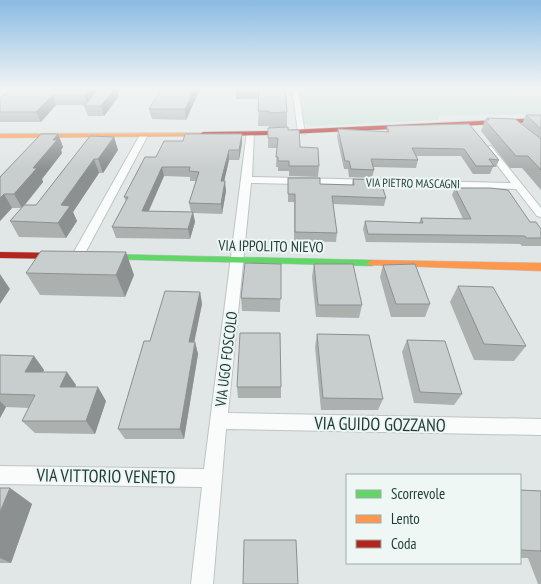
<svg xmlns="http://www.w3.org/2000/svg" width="541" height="584" viewBox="0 0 541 584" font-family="'PT Sans Narrow',sans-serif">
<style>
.green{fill:#c9e2d6}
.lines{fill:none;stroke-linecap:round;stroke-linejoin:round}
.street-casing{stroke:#bec4c3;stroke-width:2}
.fast-casing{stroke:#bdc5c4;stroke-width:1}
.slow-casing{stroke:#bdc5c4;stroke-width:1}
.jam-casing{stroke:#bdc5c4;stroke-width:1}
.street{fill:#fafbfb;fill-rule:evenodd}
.fast{fill:#63d668;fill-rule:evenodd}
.slow{fill:#ff974d;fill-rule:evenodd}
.jam{fill:#b3261e;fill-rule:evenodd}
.wall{fill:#acb1b0;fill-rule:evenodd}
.shaded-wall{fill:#8c9090}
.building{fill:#c8cecd;stroke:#8c9090}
.labels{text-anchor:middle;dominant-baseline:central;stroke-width:4;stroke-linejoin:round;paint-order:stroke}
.far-street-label{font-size:12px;fill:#1f3b38;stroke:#eef7f4}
.street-label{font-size:15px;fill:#1f3b38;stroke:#eef7f4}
.near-street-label{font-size:18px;fill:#1f3b38;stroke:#eef7f4}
</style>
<rect width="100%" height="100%" fill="#e1e7e6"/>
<path class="green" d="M298,88H541V114L438,116L439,120L312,126L304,123Z"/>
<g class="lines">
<g class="street-casing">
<path id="street" d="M292,88H298L305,134L298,132Z
M247,131L254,133L252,177L511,183L484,148L491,146L541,208V217L537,216L516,189L251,183L228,413L541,419V435L226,429L213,584H191L202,487L0,484V466L204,469Z
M141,133L148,135L83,257L81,260H73L71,257Z"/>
</g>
<g class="fast-casing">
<path id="fast" d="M105,254L372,260L377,263L372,266L101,259L100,257L101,255Z"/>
</g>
<g class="slow-casing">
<path id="slow" d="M205,133V135L203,136L0,138V134Z
M372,260L541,263V271L368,265L367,263Z"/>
</g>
<g class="jam-casing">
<path id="jam" d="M541,118V122L267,135L203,136L200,134L203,132L267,131Z
M0,252L62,253L67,256L62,259L0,258Z"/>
</g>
<use href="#street" class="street"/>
<use href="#fast" class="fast"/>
<use href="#slow" class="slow"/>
<use href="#jam" class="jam"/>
</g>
<path class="wall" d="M32,88H117L119,96L104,116H88L84,106L85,105H56L41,122H0V98Z
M236,88H285L287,112V127L269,128V126H258L259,99H236Z
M200,89L186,120L152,119L149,109Z
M526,115H541V190L522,168H510L481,131L485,120H486L487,118L522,124Z
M387,126L499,160L496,167H493L490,174H473L461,156H416L418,160L416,168L373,167L374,170L372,178L349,177L348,169H344L337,137L338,129L386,132Z
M288,130L300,147L319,166L318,177L289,176V171H278V167H276L277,148H268V138Z
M58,134L63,147L61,150L62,153L42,179L43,182L25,205H36L114,137L118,150L103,173H99L73,212L77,221L66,238L19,237L10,221L22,208H12L0,221V177Z
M242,143L239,160H229L224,181L226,191L222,214L193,213L195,222L190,239L116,238L112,227L126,201L124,197L156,157ZM164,176L190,177V181H196L189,203L191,212L149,211Z
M288,178L320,184L352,185L353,179L378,186L386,198L384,206L333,204L337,233L336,242L294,241V202H288Z
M455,188L530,222L541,229V246H522L520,244L366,242L363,229L365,221L419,223L421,218L463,219L452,195Z
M281,264L280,312L242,311L241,298Z
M314,264L362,305L359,318L316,317L312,277Z
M383,265L430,304L425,317H391L380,277Z
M26,273L134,275L125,297L40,295Z
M458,286L526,346L514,361L474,360L450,302Z
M200,292L202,304L194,342H195L198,354L184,439H125L118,429L150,341Z
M317,334L383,399L378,410H321L315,347Z
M407,340L462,394L454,405L414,403L402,352Z
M0,355L34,356L44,370L43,372L76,385L75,387L106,401L95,434L35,433L22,421L29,408L6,407L0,418Z
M237,387H281V398H238Z
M0,488H10L32,504L11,563H0Z
M520,490L541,491V584H538L528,558H520Z"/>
<path class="shaded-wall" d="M91,88H103L88,105L84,95Z
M115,88H117L119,96L104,116L101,106Z
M195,88L200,89L186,120L185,109Z
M53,95L56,105L41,122L36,112Z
M58,134L63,147L61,150L62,153L42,179L43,182L22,208L14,194L53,140Z
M242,134V143L239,160V150Z
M114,137L118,150L103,173L98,159Z
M229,150V160L222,191L221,181Z
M94,159L99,173L73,212L77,221L66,238L58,223L61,205Z
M162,167L164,176L144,221L142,211Z
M225,181L226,191L222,214L221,204Z
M4,194L12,208L0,221V198Z
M193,212L195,222L190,239L188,229Z
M126,252L134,275L125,297L116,275Z
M0,274L10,289L0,304Z
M200,292L202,304L192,353L189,342Z
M195,342L198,354L184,439L180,429Z
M34,356L44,370L36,385L25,372Z
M67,372L76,385L70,400L60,387Z
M98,387L106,401L95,434L86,421Z
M0,401L6,407L0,418Z
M10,488L32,504L11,563L0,558V512Z"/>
<path class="building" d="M91,88L84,95H53L36,112H0V98L12,89Z
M99,88H115L101,106H84Z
M162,88H195L185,109H149Z
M259,88H285L287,112L269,113V111H258Z
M526,115H541V129Z
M487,118L515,119L541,139V170L528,156H516L485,120H489Z
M469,124L499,160L489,159L494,166H476L464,149L412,148L418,160L371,159L374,170L351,169L349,161H345L338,129L389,132L387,126Z
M288,127V130H299L300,147L318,148L319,166H289V161H278V157H276L278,138H268V128Z
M41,134H58L53,140H57L33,168H37L14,194H4L0,198V177Z
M185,134H242L239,150H229L221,181H225L221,204L189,203L199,172L189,171L190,167H162L142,211L193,212L188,229L112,227L128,197H124L145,157H156L164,141H183Z
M90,136L114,137L98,159H94L61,205L70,206L58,223L10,221L24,205H36Z
M288,178H320V184L354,185L353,179L377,180L378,186H382L386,198L332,196L337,233L295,232V194H288Z
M455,188H490L508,190L530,222H536L541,229V238H526L525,236L368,234L365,221L423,223L421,218L471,219Z
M41,251L126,252L116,275L26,273Z
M245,263L281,264V299L241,298Z
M314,264H353L362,305H318Z
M415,264L430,304H396L383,265Z
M458,286L493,287L526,346L484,344Z
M165,291L200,292L189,342H195L180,429H118L144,341H150Z
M240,333H280L281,387H237Z
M317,334L369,335L383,399L323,398Z
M407,340L445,341L462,394L420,392Z
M0,355L34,356L25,372H67L60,387H98L86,421H22L35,395L0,394Z
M0,488H10L0,512Z
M520,490L541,491V551L520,550Z
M244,540H296L298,584H243Z"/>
<linearGradient id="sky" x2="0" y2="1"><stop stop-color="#8abbe2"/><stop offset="0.52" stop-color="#f2f4f4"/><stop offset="1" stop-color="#f2f4f4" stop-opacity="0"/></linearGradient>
<rect width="541" height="170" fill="url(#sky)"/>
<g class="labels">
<g class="far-street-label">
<text transform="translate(413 183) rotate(1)">VIA PIETRO MASCAGNI</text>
</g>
<g class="street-label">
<text transform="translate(271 246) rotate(1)">VIA IPPOLITO NIEVO</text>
<text transform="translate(226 359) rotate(-83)">VIA UGO FOSCOLO</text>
</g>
<g class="near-street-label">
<text transform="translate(380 424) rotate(1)">VIA GUIDO GOZZANO</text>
<text transform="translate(106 476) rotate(1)">VIA VITTORIO VENETO</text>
</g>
</g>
<rect x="346" y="474" width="175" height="90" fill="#eef7f4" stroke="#9baca9"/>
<rect x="356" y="490" width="25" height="8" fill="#63d668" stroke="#9baca9"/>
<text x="391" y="499" font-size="15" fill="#1f3b38">Scorrevole</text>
<rect x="356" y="515" width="25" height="8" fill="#ff974d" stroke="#9baca9"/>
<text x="391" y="524" font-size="15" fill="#1f3b38">Lento</text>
<rect x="356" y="540" width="25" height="8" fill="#b3261e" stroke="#9baca9"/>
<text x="391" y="549" font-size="15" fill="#1f3b38">Coda</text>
</svg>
